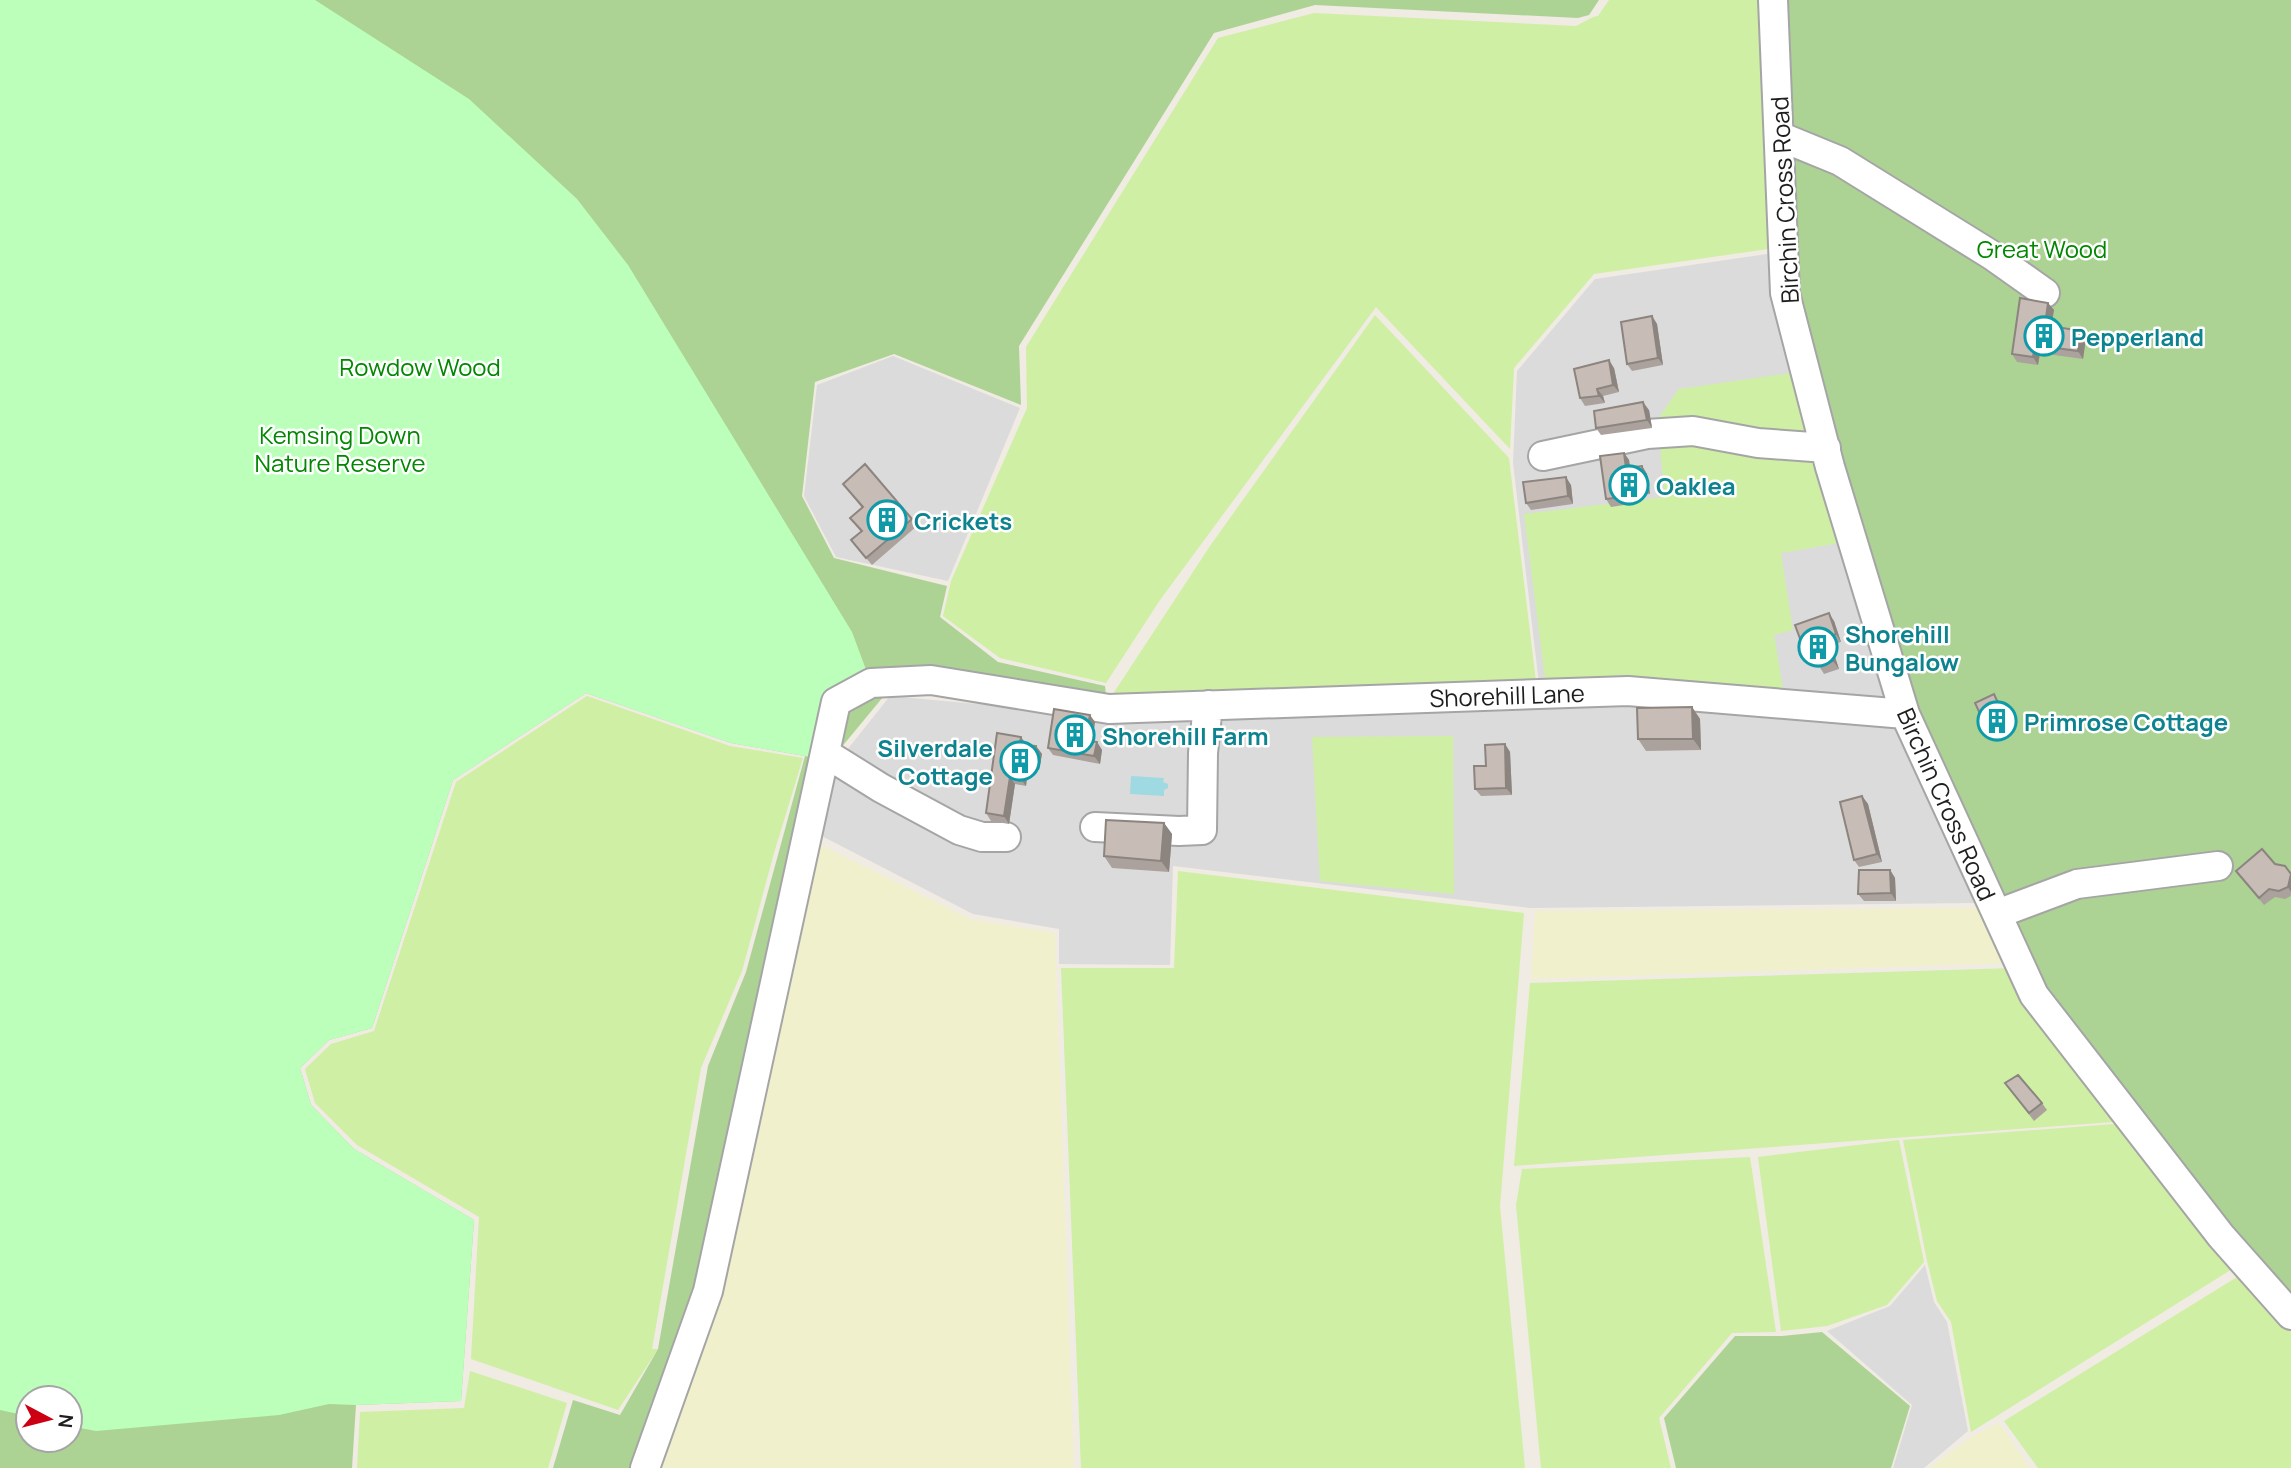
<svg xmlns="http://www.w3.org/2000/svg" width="2291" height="1468" viewBox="0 0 2291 1468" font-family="Manrope,sans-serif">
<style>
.residential{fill:#dcdbdb}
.farmland{fill:#f1f0cc}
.grass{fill:#cfefa4}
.forest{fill:#acd394;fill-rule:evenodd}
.park{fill:#bcffbb}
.water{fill:#9fd9e2}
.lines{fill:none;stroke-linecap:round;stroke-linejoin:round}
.minor-casing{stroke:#a5a5a5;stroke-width:32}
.minor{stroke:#fff;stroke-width:28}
.wall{fill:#aca29d}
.shaded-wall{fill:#8c847f}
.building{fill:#c8bcb6;stroke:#8c847f;stroke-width:2}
.labels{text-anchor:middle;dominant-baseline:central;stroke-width:5;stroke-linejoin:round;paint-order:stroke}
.street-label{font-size:24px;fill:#1e1e1e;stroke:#fff}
.park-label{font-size:24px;fill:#018701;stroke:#fff}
.culture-label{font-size:24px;font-weight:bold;fill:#0d838f;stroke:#fff;text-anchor:start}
</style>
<rect width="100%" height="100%" fill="#f0ebe3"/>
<path class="residential" d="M1822,246L2291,918L1969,903L1530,908L1173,866L1170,965L1059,964V929L973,914L814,832L839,760L890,696L1107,716L1541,701L1513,463L1517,371L1595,279Z
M893,356L1020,408L948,581L836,557L804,496L817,385Z
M1925,1265L1934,1302L1947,1322L1968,1431L1924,1468H1893L1912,1405L1827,1331L1890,1306Z"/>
<path class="farmland" d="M817,843L972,920L1055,933L1074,1468H652Z
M1986,908L2012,963L1531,979L1535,911Z
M1999,1423L2030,1468H1929L1973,1436Z"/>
<path class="grass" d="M1609,0H1758L1775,248L1594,274L1514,368L1510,449L1376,307L1160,600L1106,683L1000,658L943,616L951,581L1027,408L1026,347L1218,38L1314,13L1576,26L1593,17L1598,16Z
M1375,315L1509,458L1536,682L1109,700L1210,546Z
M1791,373L1840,543L1781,553L1793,630L1774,635L1784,695L1546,686L1524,514L1665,497L1657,420L1679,389Z
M587,696L730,746L803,758L774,853L742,971L701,1068L652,1349H658L618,1410L471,1359L479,1217L357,1145L315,1103L305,1069L331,1044L374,1031L456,782Z
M1453,736L1454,894L1320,881L1312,737Z
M1178,871L1524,913L1500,1206L1525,1468H1081L1061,968H1174Z
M2014,968L2126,1121L1514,1166L1530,983Z
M2128,1123L2237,1266L1971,1432L1951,1322L1937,1301L1927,1261L1903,1140Z
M1899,1140L1924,1262L1887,1305L1827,1326L1781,1331L1758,1157Z
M1750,1157L1776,1332L1732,1333L1659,1418L1671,1468H1541L1516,1205L1522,1169Z
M2242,1274L2291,1330V1468H2038L2004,1421Z
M470,1371L567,1403L548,1468H357L360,1412L464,1408Z"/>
<path class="forest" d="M0,0H1599L1589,15L1578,18L1315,5L1214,33L1019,346L1021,405L894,354L815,382L802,496L834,558L947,586L940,617L998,662L1105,686L1107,704L888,691L840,749L704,1284L646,1468H553L573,1400L620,1415L658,1349L708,1066L746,972L805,756L731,743L586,693L453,780L372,1028L329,1040L300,1068L311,1105L354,1149L474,1220L461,1401L356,1405L352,1468H0ZM28,1398H70V1440H28Z
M1776,0H2291V1305L2040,993L1914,709L1797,300Z
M1822,1332L1910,1406L1891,1468H1676L1664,1418L1735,1336H1782Z"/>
<path class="park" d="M0,0H315L469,99L577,199L628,265L852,632L871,683L836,702L822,759L731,743L586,693L453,780L372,1028L329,1040L300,1068L311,1105L354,1149L474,1220L461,1401L356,1405L329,1404L279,1415L96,1431L70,1426V1398H28V1416L0,1410Z"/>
<path class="water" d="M1131,776L1164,778L1163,782L1168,784V788L1164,790V796L1130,794Z"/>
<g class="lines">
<g class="minor-casing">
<path id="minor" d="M1773,0L1785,293L1830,467L1905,714L2034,995L2221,1236L2291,1315
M1779,136L1840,161L1993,256L2045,293
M1543,456L1647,434L1693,431L1758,443L1826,448
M825,753L881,788L959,830L982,837H1006
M1095,827L1179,831L1202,830L1203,753L1208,705
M1997,914L2077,884L2218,866
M645,1468L708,1291L836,702L871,683L931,680L1109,709L1628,691L1905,714"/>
</g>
<use href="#minor" class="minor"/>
</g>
<path class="wall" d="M2048,303L2054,310L2051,326L2086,338L2083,359L2040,353L2038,365L2017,362L2012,354Z
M1652,316L1657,324L1663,365L1632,371L1627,364Z
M1614,368L1619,392L1603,396L1605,403L1585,406L1580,398Z
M1649,410L1652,428L1601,435L1596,428Z
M1624,453L1629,460L1630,468L1642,466L1647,474L1650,494L1636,496L1637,503L1611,507L1606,499Z
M843,484L912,519L917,526L872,565L851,540L861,532L850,518L862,508Z
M1571,485L1573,504L1531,510L1526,503Z
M1834,621L1841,642L1831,645L1839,669L1824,674L1819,666L1813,649L1807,651L1802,644Z
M1999,702L2013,732L1994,741L1989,733Z
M1692,707L1700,719L1701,750L1646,751L1638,739Z
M1095,722L1092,741L1097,742L1102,750L1100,764L1053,755L1048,748Z
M1026,744L1036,746L1042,754L1039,770L1028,769L1026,786L1015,784L1009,824L991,821L986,813Z
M1505,744L1510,752L1512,795L1481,796L1475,789L1486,766Z
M1862,796L1868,804L1882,862L1859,867L1854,860Z
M1164,823L1172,834L1169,872L1112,868L1104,856Z
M2275,864L2291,874V896L2285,899L2275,897L2264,905L2236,871Z
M1890,870L1895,878L1896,901H1864L1858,894Z
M2005,1083L2042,1103L2047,1110L2034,1121Z"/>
<path class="shaded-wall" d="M2048,303L2054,310L2050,333L2045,325Z
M1652,316L1657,324L1663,365L1658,358Z
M2081,331L2086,338L2083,359L2078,351Z
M2035,345L2040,353L2038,365L2033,357Z
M1609,360L1614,368L1619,392L1613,385Z
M1597,389L1603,396L1605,403L1599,396Z
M1643,402L1649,410L1652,428L1647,420Z
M1624,453L1629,460L1631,476L1626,468Z
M1642,466L1647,474L1650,494L1644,487Z
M1566,477L1571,485L1573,504L1568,496Z
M1630,489L1636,496L1637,503L1632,496Z
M1829,613L1834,621L1841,642L1836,634Z
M1825,638L1831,645L1839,669L1833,661Z
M1994,694L1999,702L2013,732L2007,724Z
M1692,707L1700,719L1701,750L1693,739Z
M1090,715L1095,722L1091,748L1085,740Z
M1021,737L1026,744L1025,752L1020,744Z
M1097,742L1102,750L1100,764L1094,756Z
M1505,744L1510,752L1512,795L1506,788Z
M1036,746L1042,754L1039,770L1034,763Z
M1023,761L1028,769L1026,786L1020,778Z
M1010,777L1015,784L1009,824L1004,816Z
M1862,796L1868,804L1882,862L1877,854Z
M1164,823L1172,834L1169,872L1161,861Z
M1890,870L1895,878L1896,901L1891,893Z
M2291,874V892L2288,887Z"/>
<path class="building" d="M2020,298L2048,303L2045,325L2081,331L2078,351L2035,345L2033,357L2012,354Z
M1652,316L1658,358L1627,364L1621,322Z
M1609,360L1613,385L1597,389L1599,396L1580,398L1574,369Z
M1643,402L1647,420L1596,428L1594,411Z
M1624,453L1626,468L1642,466L1644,487L1630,489L1632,496L1606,499L1600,456Z
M865,464L912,519L866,558L851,540L862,531L850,518L863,507L843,484Z
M1566,477L1568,496L1526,503L1523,482Z
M1829,613L1836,634L1825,638L1833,661L1819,666L1810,641L1802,644L1795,625Z
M1994,694L2007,724L1989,733L1975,703Z
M1692,707L1693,739H1638L1637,708Z
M1054,709L1090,715L1085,740L1097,742L1094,756L1048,748Z
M997,733L1021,737L1020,744L1036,746L1034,763L1023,761L1020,778L1010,777L1004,816L986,813Z
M1505,744L1506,788L1475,789L1474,766H1486L1485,745Z
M1862,796L1877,854L1854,860L1840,802Z
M1106,820L1164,823L1161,861L1104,856Z
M2262,849L2275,864L2285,866L2291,874L2288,887L2279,891L2269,889L2259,898L2236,871Z
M1859,870H1890L1891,893L1858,894Z
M2018,1075L2042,1103L2029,1113L2005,1083Z"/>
<defs>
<g id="building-ring" transform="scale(2.0125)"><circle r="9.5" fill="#fff" stroke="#0f9aa8" stroke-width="1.5"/><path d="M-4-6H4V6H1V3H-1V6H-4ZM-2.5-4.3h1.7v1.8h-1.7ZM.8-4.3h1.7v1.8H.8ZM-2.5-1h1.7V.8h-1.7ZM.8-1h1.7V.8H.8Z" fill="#0f9aa8"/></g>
</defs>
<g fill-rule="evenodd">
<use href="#building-ring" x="2044" y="336"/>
<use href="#building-ring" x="1629" y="485"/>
<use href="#building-ring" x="887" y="520"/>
<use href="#building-ring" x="1818" y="647"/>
<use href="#building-ring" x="1997" y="721"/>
<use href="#building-ring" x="1075" y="735"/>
<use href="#building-ring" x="1020" y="761"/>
</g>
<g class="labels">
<g class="street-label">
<text transform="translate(1784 200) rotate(-93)">Birchin Cross Road</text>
<text transform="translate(1507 695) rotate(-2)">Shorehill Lane</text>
<text transform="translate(1947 804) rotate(66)">Birchin Cross Road</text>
</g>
<g class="park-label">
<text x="2042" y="248">Great Wood</text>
<text x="420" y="366">Rowdow Wood</text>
<text x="340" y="434">Kemsing Down<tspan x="340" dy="28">Nature Reserve</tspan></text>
</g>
<g class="culture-label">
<text x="2071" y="336">Pepperland</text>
<text x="1656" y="485">Oaklea</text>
<text x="914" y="520">Crickets</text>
<text x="1845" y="633">Shorehill<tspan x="1845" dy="28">Bungalow</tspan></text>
<text x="2024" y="721">Primrose Cottage</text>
<text x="1102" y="735">Shorehill Farm</text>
<text x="993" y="747" text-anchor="end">Silverdale<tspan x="993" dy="28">Cottage</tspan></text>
</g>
</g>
<g transform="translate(49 1419) rotate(97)"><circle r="33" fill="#ffffff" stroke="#a5a5a5" stroke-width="2"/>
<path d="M0-5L12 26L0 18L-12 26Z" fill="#cc0012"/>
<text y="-10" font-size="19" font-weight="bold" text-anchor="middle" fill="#1e1e1e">N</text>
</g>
</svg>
